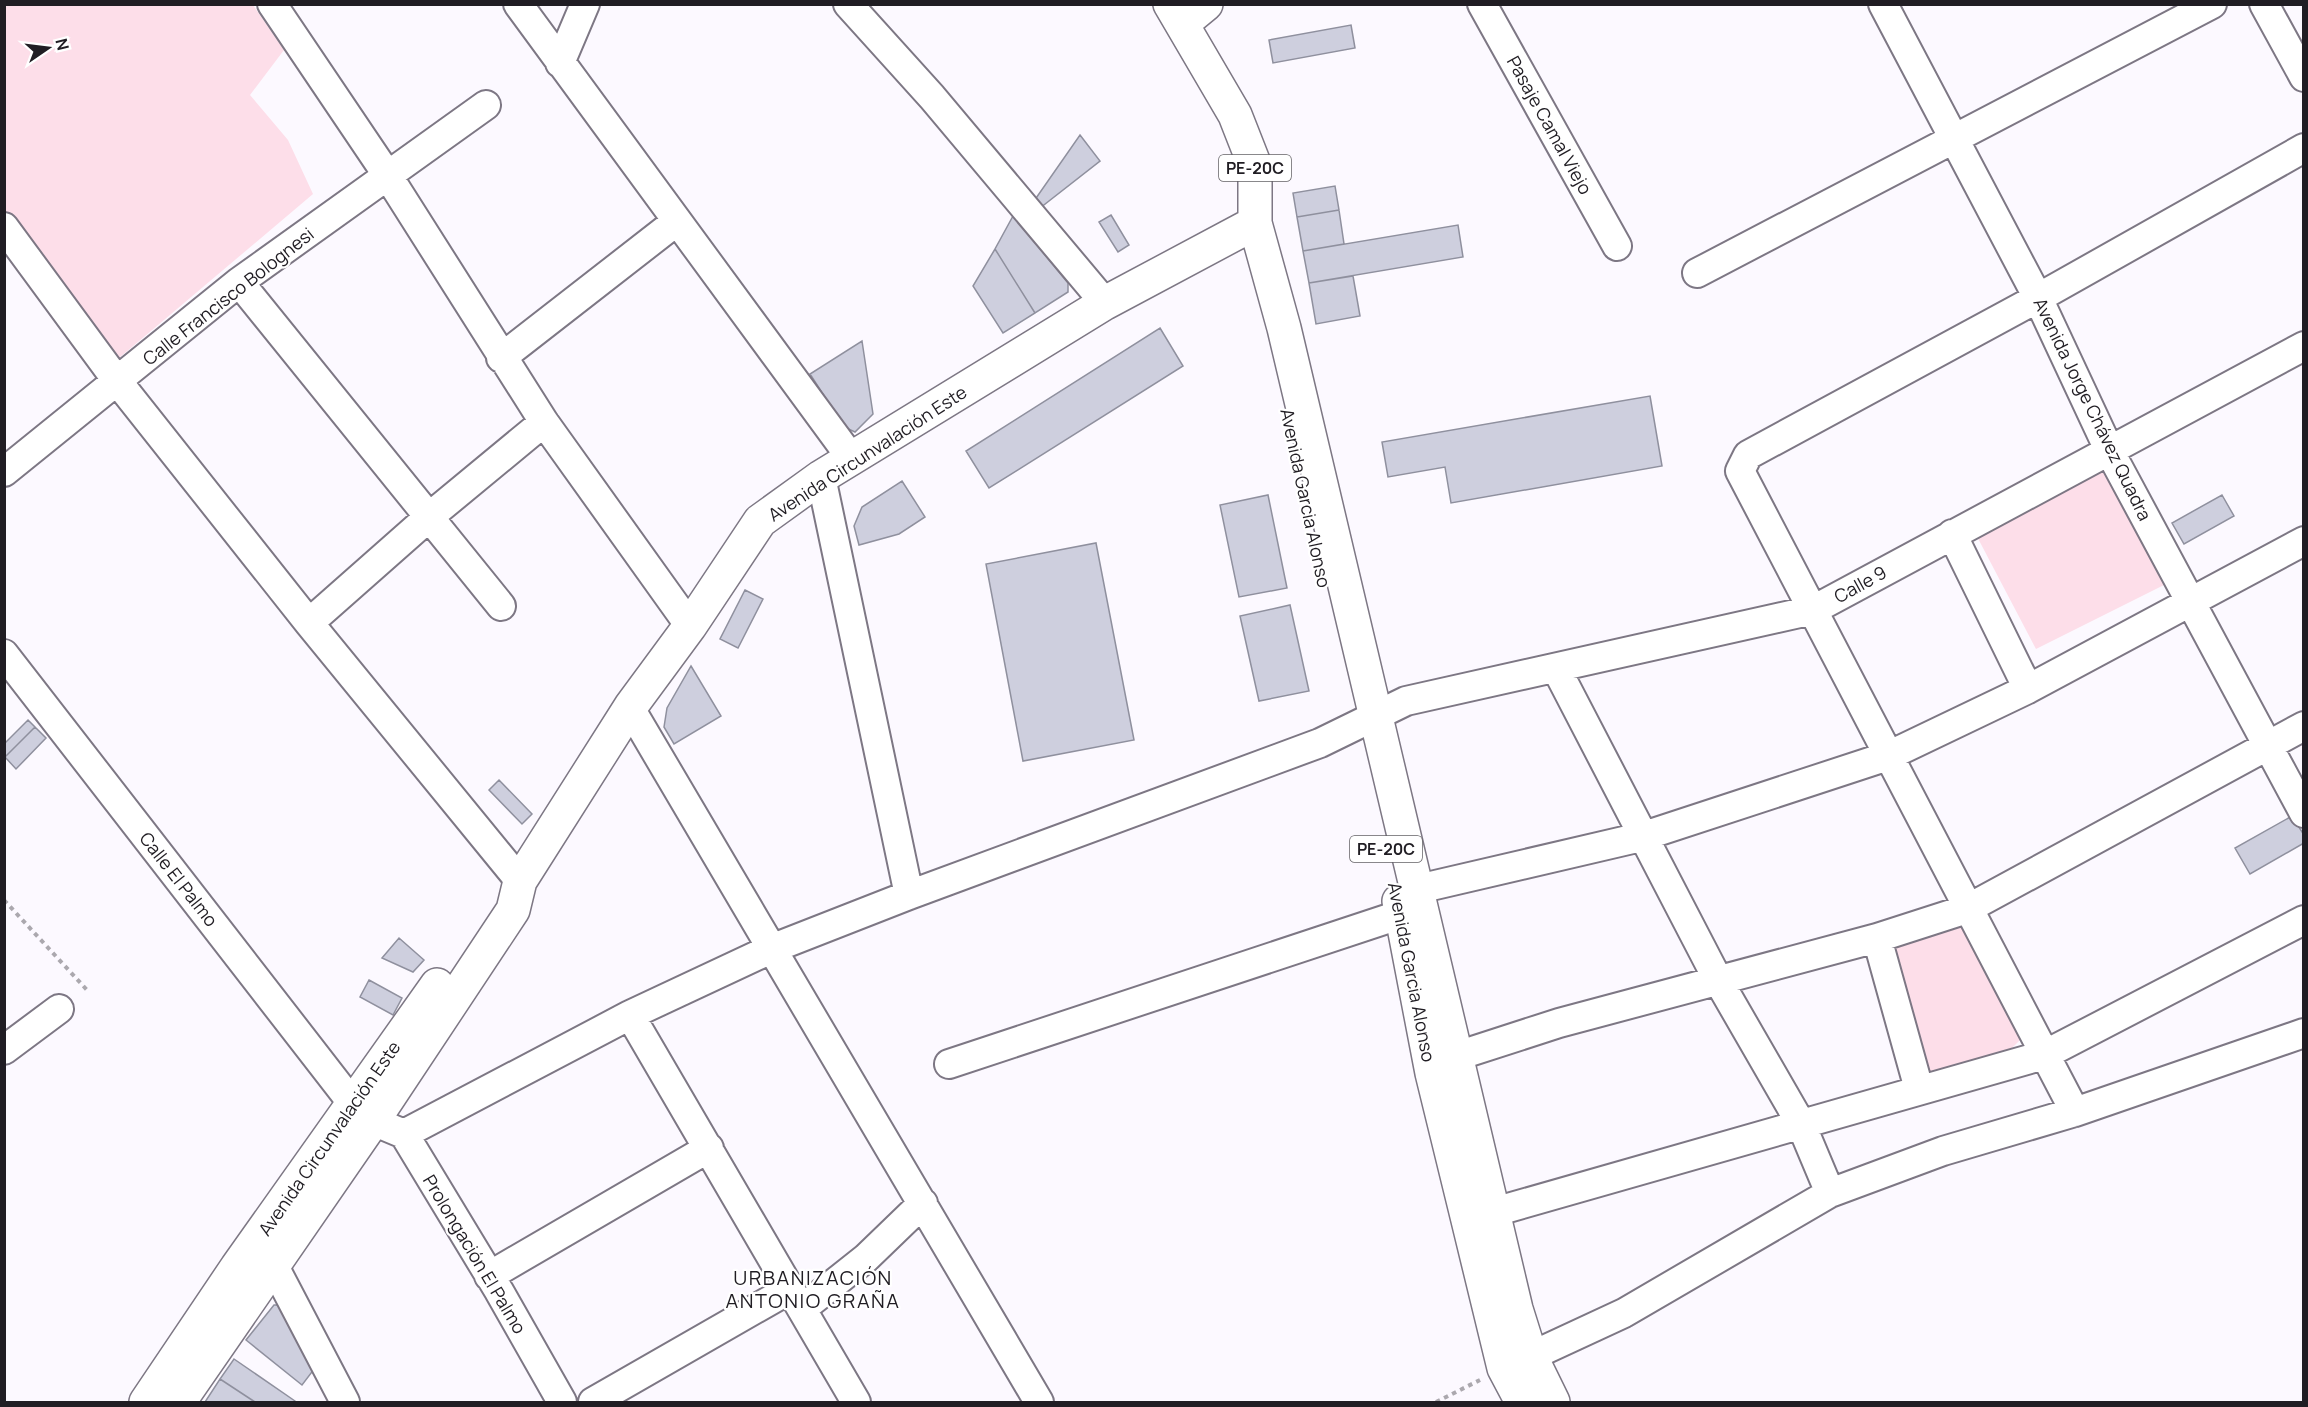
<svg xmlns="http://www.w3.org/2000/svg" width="2308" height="1407" viewBox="0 0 2308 1407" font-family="Manrope,sans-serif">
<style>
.green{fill:#fddee9}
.building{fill:#cecfde;stroke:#8f909e;stroke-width:1.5}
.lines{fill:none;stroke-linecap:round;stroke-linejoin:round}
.minor-casing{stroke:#7d7784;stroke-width:32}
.major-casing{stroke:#7d7784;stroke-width:36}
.path{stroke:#aba8ae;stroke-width:4;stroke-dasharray:4.5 4.5;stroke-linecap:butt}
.minor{stroke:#fff;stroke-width:28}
.major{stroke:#fff;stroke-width:33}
.labels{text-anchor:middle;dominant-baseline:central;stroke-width:4.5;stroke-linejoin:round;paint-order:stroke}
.shield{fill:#fff;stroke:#636165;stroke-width:1.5}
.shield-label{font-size:16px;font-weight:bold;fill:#201d23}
.street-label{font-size:18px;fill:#201d23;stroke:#fff}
.neighbourhood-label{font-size:20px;letter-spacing:1.5px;fill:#201d23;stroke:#fff}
</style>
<rect width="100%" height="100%" fill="#fcf9ff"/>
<path class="green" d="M5,5H253L284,50L250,95L288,140L313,194L119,358L5,212Z
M2106,459L2168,583L2036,649L1972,527Z
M1961,916L2025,1035L2012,1048L1928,1073L1892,943Z"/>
<path class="building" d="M1351,25L1355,48L1273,63L1269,40Z
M1080,135L1100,161L1040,208L1034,201Z
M1335,186L1339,210L1297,217L1293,193Z
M1339,210L1344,244L1303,251L1297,217Z
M1111,215L1129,245L1118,252L1099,222Z
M1013,216L1068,283V292L1035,313L995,249Z
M1458,225L1463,257L1309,283L1303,251Z
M995,249L1035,313L1003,333L973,286Z
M1353,276L1360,316L1316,324L1309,283Z
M1160,328L1183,366L989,488L966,451Z
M862,341L873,414L855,432L844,427L810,374Z
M1650,396L1662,466L1451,503L1445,467L1388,477L1382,442Z
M902,481L925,517L899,534L859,545L854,526L862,507Z
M1268,495L1287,588L1239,597L1220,505Z
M2222,495L2234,516L2184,544L2172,523Z
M1096,543L1134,740L1023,761L986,564Z
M745,590L763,599L738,648L720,639Z
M1290,605L1309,691L1259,701L1240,616Z
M691,666L721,716L674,744L664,727L667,708Z
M28,720L35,727L4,758V744Z
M35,727L46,738L16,769L5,757Z
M499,780L532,814L522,824L489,790Z
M2292,816L2304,835V843L2250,874L2235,848Z
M399,938L424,960L413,972L382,958Z
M369,980L402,998L393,1015L360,997Z
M274,1305H282L315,1368L302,1385L246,1340Z
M234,1359L295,1401L294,1402H255L220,1379Z
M220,1379L255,1402H205Z"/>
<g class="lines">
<g class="minor-casing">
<path id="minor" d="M272,4L388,176L544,422L690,626
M518,4L852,459
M848,4L932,97L1105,303
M1482,4L1617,246
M1883,4L2038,298L2110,452L2304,813
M2264,4L2304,77
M560,63L585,4
M4,227L118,382L309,623L520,881
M1697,273L2212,4
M239,282L501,606
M501,358L677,221
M4,472L239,282L486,105
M821,477L909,895
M1952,534L2028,689
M309,623L429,517L544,422
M4,654L353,1104L373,1121L404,1134L499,1291L562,1402
M1556,668L1718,980L1801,1124L1830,1193
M630,708L1039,1402
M1418,889L1641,837L1888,756L2028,689L2304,541
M1877,938L1919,1089
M630,1015L856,1402
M4,1050L59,1009
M949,1064L1402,914
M1438,1069L1457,1056L1559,1023L1877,938L1967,909L2304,726
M2075,1112L1740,471L1748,455L2038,298L2304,148
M404,1134L630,1015L771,949L909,895L1320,743L1406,701L1813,610L2304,346
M1473,1218L2044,1055L2304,920
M264,1247L345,1402
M489,1276L709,1148
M803,1308L866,1258L923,1203
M1512,1365L1624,1313L1830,1193L1943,1151L2075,1112L2304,1033
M593,1402L790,1289"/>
</g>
<g class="major-casing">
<path id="major" d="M1170,4L1235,115L1255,166V223L1284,328L1516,1309L1531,1357L1553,1402
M1183,23L1206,4
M1399,901L1432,1073L1468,1220L1504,1368L1522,1402
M146,1402L237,1267L437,985
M179,1402L373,1121L513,910L520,881L631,706L690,626L760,521L821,477L1105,303L1255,223"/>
</g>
<path class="path" d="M4,900L87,990
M1436,1402L1480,1380"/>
<use href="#minor" class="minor"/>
<use href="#major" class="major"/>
</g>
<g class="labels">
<g class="shield">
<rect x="1219" y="155" width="72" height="26" rx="4.5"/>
<rect x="1350" y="836" width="72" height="26" rx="4.5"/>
</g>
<g class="shield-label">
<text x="1255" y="168">PE-20C</text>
<text x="1386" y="849">PE-20C</text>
</g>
<g class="street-label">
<text transform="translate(1550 125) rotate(61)">Pasaje Camal Viejo</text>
<text transform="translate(228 296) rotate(-38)">Calle Francisco Bolognesi</text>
<text transform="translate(2093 409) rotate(64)">Avenida Jorge Chávez Quadra</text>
<text transform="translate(867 453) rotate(-33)">Avenida Circunvalación Este</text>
<text transform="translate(1306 498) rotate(78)">Avenida Garcia Alonso</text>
<text transform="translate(1860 584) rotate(-29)">Calle 9</text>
<text transform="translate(179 879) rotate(52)">Calle El Palmo</text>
<text transform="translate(1412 972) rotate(79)">Avenida Garcia Alonso</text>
<text transform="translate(329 1138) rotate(-55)">Avenida Circunvalación Este</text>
<text transform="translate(475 1254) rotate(59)">Prolongación El Palmo</text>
</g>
<g class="neighbourhood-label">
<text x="813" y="1277">URBANIZACIÓN<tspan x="813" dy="23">ANTONIO GRAÑA</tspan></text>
</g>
</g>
<rect width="2308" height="1407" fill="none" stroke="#201d23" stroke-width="12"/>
<g transform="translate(48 48) rotate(76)" stroke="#ffffff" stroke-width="4.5" paint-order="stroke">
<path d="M0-4.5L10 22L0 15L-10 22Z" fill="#201d23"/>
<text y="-9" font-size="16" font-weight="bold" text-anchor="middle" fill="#201d23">N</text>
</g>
</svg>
